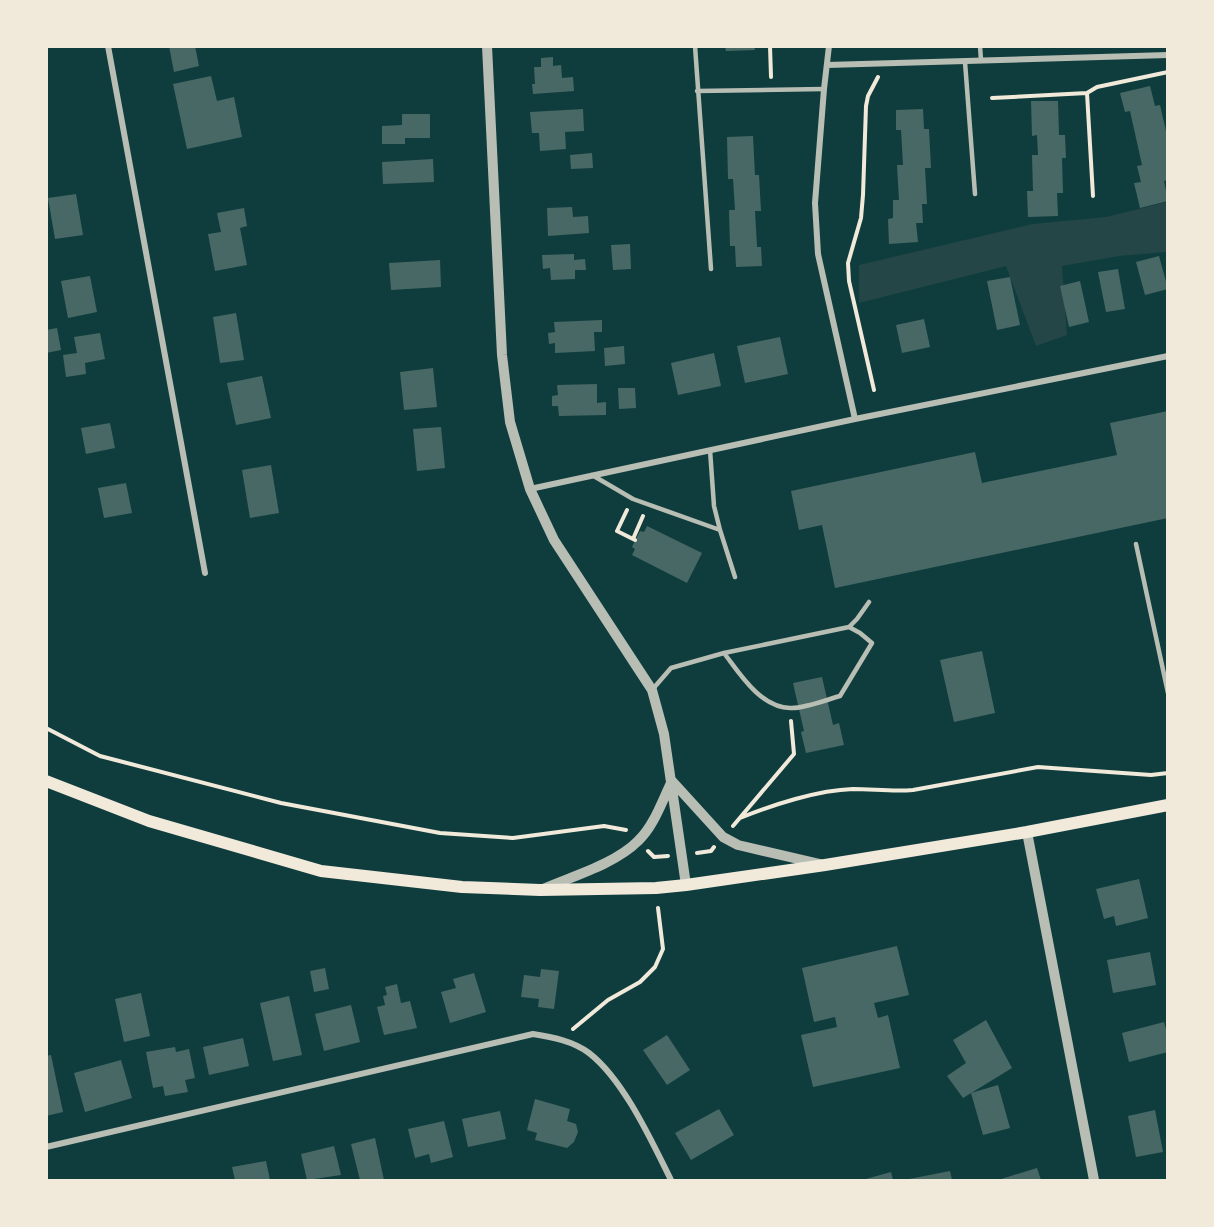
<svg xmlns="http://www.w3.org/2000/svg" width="1214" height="1227" viewBox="0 0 1214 1227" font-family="Jost,sans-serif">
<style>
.green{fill:#244646}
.building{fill:#486865}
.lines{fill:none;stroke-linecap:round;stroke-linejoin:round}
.path{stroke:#f1e9da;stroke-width:4}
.service{stroke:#b8beb3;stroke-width:4.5}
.minor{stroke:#b8beb3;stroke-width:6}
.tertiary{stroke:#b8beb3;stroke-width:10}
.secondary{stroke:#f1e9da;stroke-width:12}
</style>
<rect width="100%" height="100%" fill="#0f3d3e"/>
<path class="green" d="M1167,202V252L1119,256L1062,266L1067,335L1036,346L1006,266L859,303V265L1033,224L1106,217Z"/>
<path class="building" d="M169,46H195L199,66L174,72Z
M725,46H754L755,50L726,51Z
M553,57V66L561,65L562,78L573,77L574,91L533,94L532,84H535L534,67H541V58Z
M211,76L217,101L234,97L242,137L187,149L173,84Z
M1150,86L1155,106L1160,105L1168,140V180L1164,181L1168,201L1140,208L1134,183L1141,182L1137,166L1142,165L1130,111L1125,112L1120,93Z
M1031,101H1058L1059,135H1065L1066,158H1062L1063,193H1057L1058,216L1028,217L1027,191H1033L1032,155H1038L1037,135L1032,136Z
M583,109L584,131L565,132L566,149L540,151L539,133H532L530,112Z
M923,109L924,129H929L931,168H925L927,204H922L923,223H916L918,242L889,244L888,219L893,218V200H899L897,165H903L901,130H896V110Z
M402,114H430V138H405V144H382V126L402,125Z
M753,136L755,175H759L761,211H755L757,247H761L762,266L736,267L735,246H730L729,210H735L733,179H728L727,137Z
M592,153L593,168L571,169L570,155Z
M433,159L434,182L383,184L382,162Z
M76,194L83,235L55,239L48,198Z
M572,207L573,217L588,216L589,233L548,236L547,208Z
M244,208L247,226L240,228L247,265L215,271L208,234L221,232L217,213Z
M630,244L631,269L613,270L611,245Z
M574,254V260L585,259L586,270H575V279L551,280L550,268L543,269L542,255Z
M1159,256L1168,289L1145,295L1136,262Z
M440,260L441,287L391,290L389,263Z
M1118,269L1125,309L1106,312L1098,272Z
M90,276L97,312L68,318L61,281Z
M1010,277L1020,325L997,330L987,281Z
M1080,281L1089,322L1069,327L1060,286Z
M236,313L244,360L220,363L213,317Z
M924,319L930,347L902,353L896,325Z
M602,320V332H594L595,351L555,353V343L549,344L548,333L555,332L554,322Z
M57,328L61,350L46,353V330Z
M100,333L105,359L85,363L86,374L66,377L63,355L77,353L74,337Z
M780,337L788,374L745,383L737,346Z
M624,346L625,364L605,366L604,348Z
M714,353L721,386L678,395L671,363Z
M433,368L437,407L404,410L400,372Z
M262,376L271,418L236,425L227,383Z
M597,384V403L606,402V415L559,416L558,406H552V396L558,395L557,385Z
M618,388H635L636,408L619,409Z
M1168,411V518L835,588L822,525L799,530L791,491L975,452L982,483L1117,455L1110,423Z
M110,423L115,448L86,454L81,428Z
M441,427L445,468L417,471L413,429Z
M271,465L279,513L250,518L242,470Z
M126,483L132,513L104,518L98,488Z
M647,526L702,553L687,583L632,555L635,549L632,547L640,531L644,532Z
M982,651L995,713L954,722L940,660Z
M822,677L833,725L839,723L844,745L806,753L801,732L804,731L793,683Z
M1139,879L1148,918L1116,926L1114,916L1104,919L1096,889Z
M897,946L909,995L874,1003L878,1018L888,1015L900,1068L813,1087L801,1035L837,1027L835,1017L814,1022L802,968Z
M1150,952L1156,985L1113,993L1107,960Z
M325,968L329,989L314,992L310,971Z
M541,969L559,971L554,1009L538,1007L539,999L521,997L524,975L540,977Z
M474,973L486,1012L450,1023L441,992L456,988L453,979Z
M397,984L401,1003L410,1001L417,1028L384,1035L377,1007L385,1005L383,996L387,995L385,987Z
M141,993L150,1036L124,1042L115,999Z
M289,996L302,1055L273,1061L260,1003Z
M351,1005L360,1042L324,1051L315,1014Z
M986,1020L1012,1068L963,1098L947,1076L966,1063L953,1040Z
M1164,1022L1168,1037V1052L1129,1062L1122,1033Z
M667,1035L690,1070L667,1085L643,1050Z
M243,1038L249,1066L209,1075L203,1047Z
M175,1047L176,1052L189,1049L195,1078L185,1080L188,1092L165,1096L163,1086L153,1088L146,1052Z
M51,1055L63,1112L46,1116V1056Z
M121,1060L132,1098L85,1112L74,1073Z
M998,1085L1010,1128L983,1135L971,1093Z
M535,1099L570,1109L567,1121L576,1124L578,1132L574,1142L567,1148L535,1140L537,1133L527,1130Z
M719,1109L734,1135L691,1160L675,1133Z
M1155,1110L1163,1152L1136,1157L1128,1116Z
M500,1111L506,1139L468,1147L462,1119Z
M444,1121L453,1157L431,1163L429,1154L415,1158L408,1129Z
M375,1138L384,1180H360L351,1144Z
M334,1146L341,1175L307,1180L301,1154Z
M266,1161L270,1180H235L232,1167Z
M1037,1168L1041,1180H998Z
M950,1171L952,1180H909V1179Z
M891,1172L893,1180H862Z"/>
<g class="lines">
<path class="path" d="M770,46L771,77
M1087,93L1093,196
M992,98L1087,93L1097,87L1168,72
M874,390L849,281L848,263L861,218L863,195L866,106L868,96L878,77
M627,510L617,531L635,540
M633,539L643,516
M46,728L100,756L281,803L440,833L513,838L604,826L626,830
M740,818C772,805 818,790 853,789C873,789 893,792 913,790L1038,767L1151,775L1168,773
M733,826L794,754L791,721
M648,851L654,857L668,856
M697,853L711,851L714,847
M573,1029L608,1000L640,982L655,967L663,949L658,908"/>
<path class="service" d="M695,46L711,269
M980,46L981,60
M965,62L975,194
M697,91L824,89
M710,450L714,506L720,530L735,577
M592,475L633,499L720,530
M1136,544L1168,693
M724,653C740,674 760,707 790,708C803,709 826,700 840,696L872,643L860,633L849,627L857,619L869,602
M652,690L671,668L724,653L849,627"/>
<path class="minor" d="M108,46L205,573
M829,46L824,89L815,203L818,254L855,419
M827,65L1168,55
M530,489L855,419L1168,356
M46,1147L533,1034C552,1037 573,1041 589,1053C624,1080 652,1142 671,1180"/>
<path class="tertiary" d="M487,46L502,355L510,422L530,489L554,540L652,690L664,734L686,885
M1027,832L1094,1180
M543,889C573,876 615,864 638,841C654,826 662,801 672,781L723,837L738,845L820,864"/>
<path class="secondary" d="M46,781L149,821L321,871L462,887L540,890L656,888L686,885L825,865L1027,832L1168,805"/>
</g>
<rect width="1214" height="1227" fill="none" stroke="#f1e9da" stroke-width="96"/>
</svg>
